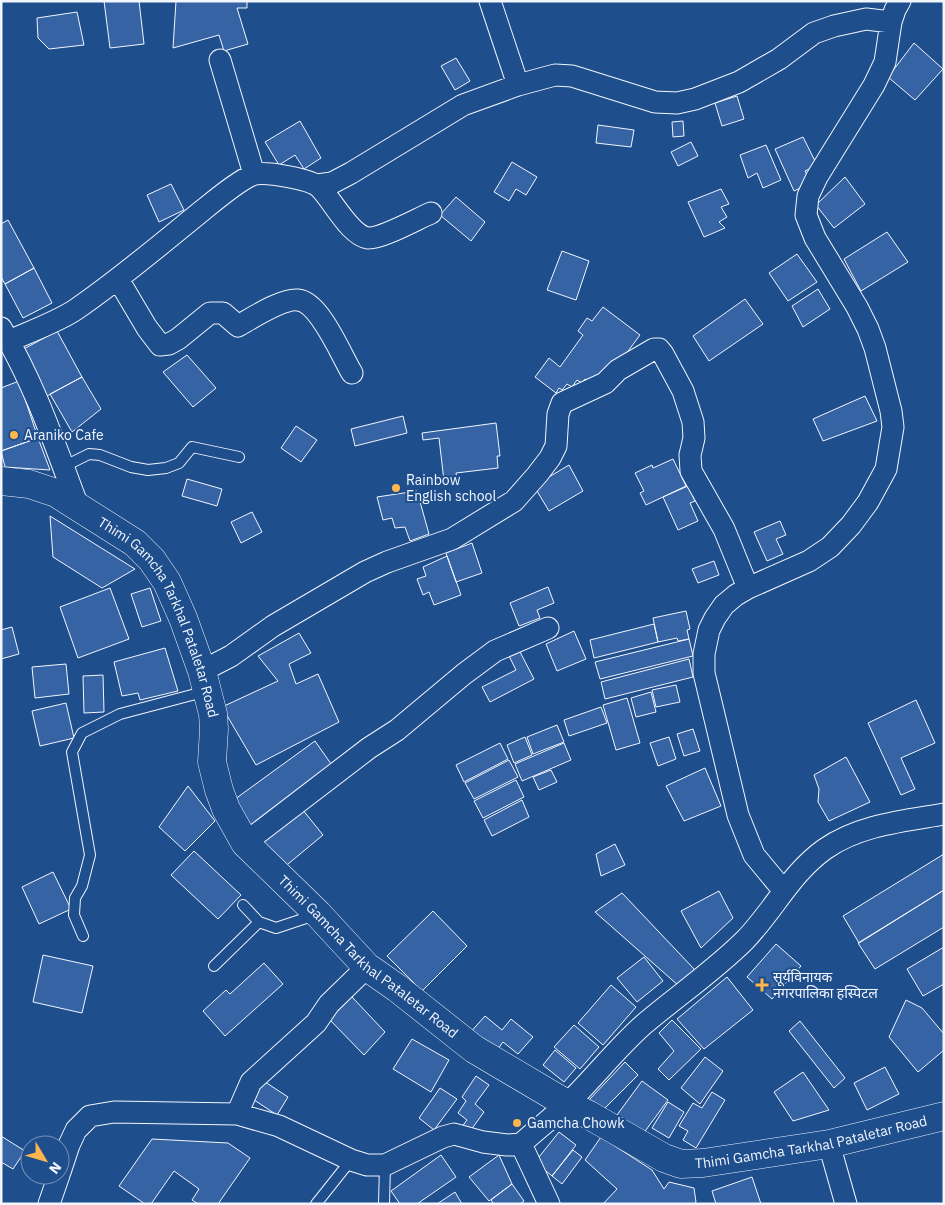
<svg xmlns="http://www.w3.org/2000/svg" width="945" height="1205" viewBox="0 0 945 1205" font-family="'IBM Plex Sans','Noto Sans Devanagari',sans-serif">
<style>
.building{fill:#3563a3;stroke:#f2f6ff}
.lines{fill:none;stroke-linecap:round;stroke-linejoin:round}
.lane-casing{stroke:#f2f6ff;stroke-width:12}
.street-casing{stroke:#f2f6ff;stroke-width:23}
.secondary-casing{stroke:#f2f6ff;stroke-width:29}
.lane{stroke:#1f4e8c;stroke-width:10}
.street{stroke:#1f4e8c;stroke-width:21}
.secondary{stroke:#1f4e8c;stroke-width:28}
.poi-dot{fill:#ffb74d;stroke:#1f4e8c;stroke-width:2}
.labels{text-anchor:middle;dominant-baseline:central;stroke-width:4;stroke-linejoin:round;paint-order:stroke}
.poi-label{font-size:14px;fill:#f2f6ff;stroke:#1f4e8c;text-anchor:start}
.street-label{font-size:14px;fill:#f2f6ff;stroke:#1f4e8c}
</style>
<rect width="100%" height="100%" fill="#1f4e8c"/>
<path class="building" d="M104,1H139L144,44L110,48Z
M176,1H247V8H237L248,44L224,51L219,35L173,48Z
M77,12L84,45L49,49L38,38L37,18Z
M914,43L943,69L915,100L888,77Z
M456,58L470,81L455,90L441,66Z
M737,96L744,119L722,126L715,103Z
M300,121L321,158L304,169L295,155L279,165L265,142Z
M683,121L684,136L673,137L672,122Z
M598,125L634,130L631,147L596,143Z
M803,137L817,165L805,171L811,183L794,191L775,149Z
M691,142L698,156L678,166L671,152Z
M766,145L781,180L763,188L757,173L748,178L740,155Z
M512,162L537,177L526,195L516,189L509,201L494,192Z
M845,177L865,204L834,228L816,205Z
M171,184L184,210L159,222L147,195Z
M721,189L729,204L721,207L727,217L719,222L725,228L704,237L688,202Z
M456,197L485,222L471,241L440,215Z
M8,220L34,268L5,284L1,277V224Z
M887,232L908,262L861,291L844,259Z
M562,251L589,261L576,300L547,290Z
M797,254L817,282L788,301L769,273Z
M34,268L52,303L23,318L5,284Z
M818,289L830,309L803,327L792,306Z
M745,299L763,324L709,361L693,336Z
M603,307L640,335L614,370L595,386L585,379L582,383L577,380L572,387L567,384L562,390L559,388L556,393L535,377L549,358L560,367L583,335L578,331L587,318L592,321Z
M57,331L82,377L47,396L22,350Z
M187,355L216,388L193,407L163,372Z
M82,377L101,409L72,432L50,394Z
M19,381L38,438L1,451V388Z
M865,396L877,421L823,441L813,419Z
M403,416L407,433L355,446L351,429Z
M496,423L500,456H497L498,468L456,473L457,480L444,481L439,438L423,440L422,433Z
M296,426L317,440L301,462L281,448Z
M38,438L50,470L5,467L1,451Z
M673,459L686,486L646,505L640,493L644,491L635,473L652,465L653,468Z
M569,465L583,491L549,511L534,486Z
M187,479L222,489L217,506L182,496Z
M688,486L695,501L690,503L698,521L678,530L663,497Z
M417,491L429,534L410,541L405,527L395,528L392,518L383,520L377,497Z
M252,512L262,532L241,543L231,522Z
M50,516L135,569L102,588L53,557Z
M780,521L786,535L776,539L783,554L767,561L754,532Z
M472,543L482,573L456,582L446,553Z
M447,556L461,595L434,605L429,592L423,595L417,579L426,576L423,567Z
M714,561L719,575L698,583L692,569Z
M548,587L554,603L537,610L540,618L519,626L510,603Z
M110,588L129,639L78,658L60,607Z
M150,588L161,621L142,627L131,594Z
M686,611L690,629L687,630L689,639L678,641L677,638L658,642L653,618Z
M654,624L658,642L594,658L590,640Z
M12,627L19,654L1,659V630Z
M574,631L586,659L557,671L546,644Z
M299,633L311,653L289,664L296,684L318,674L339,722L256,765L222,707L278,681L258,656Z
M689,639L693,656L600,679L595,662Z
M165,648L178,691L140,700L138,693L122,696L114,662Z
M519,650L534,679L490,702L482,687L516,670L509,656Z
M689,659L693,677L605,699L601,682Z
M66,664L69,694L35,698L32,667Z
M103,675L104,712L84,713L83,676Z
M676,685L680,702L656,707L652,690Z
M651,692L656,712L636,717L631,698Z
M627,698L640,743L616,750L603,705Z
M916,700L935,743L901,758L915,789L901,795L868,723Z
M66,703L74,738L40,746L32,711Z
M601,707L607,723L569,736L564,720Z
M557,725L564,742L533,754L527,737Z
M693,729L700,751L684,756L677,734Z
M525,737L532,755L514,763L507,745Z
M669,737L676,759L658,766L650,743Z
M315,741L336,771L252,832L231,802Z
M500,743L508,759L464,782L456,765Z
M564,743L571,760L522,781L515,764Z
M846,757L870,802L829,821L818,802L819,789L814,775Z
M509,760L518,777L474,799L465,783Z
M705,768L721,806L684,821L666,786Z
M551,770L557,782L539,790L533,777Z
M516,780L524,797L483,818L474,801Z
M188,786L215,821L185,851L159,827Z
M522,800L529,817L492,836L484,820Z
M298,804L323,835L282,869L256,838Z
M615,844L625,865L601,876L596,854Z
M194,851L241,895L218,919L171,875Z
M944,854V890L859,943L843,916Z
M53,872L71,909L39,924L22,887Z
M944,890V927L875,969L858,943Z
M719,891L733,918L701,948L681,911Z
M622,893L695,970L679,986L595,912Z
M433,911L467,946L422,991L387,956Z
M776,944L801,966L772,999L747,977Z
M944,947V984L923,996L907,969Z
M43,955L93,966L82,1013L33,1002Z
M644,957L663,981L637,1002L617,978Z
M264,963L283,984L225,1036L203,1011L226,990L230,994Z
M727,977L753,1010L704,1049L677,1019Z
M611,985L636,1007L603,1045L578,1023Z
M352,997L385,1032L364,1055L329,1019Z
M906,1000L922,1008L944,1034V1050L918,1072L889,1037Z
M485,1016L502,1030L511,1019L533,1037L518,1054L503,1042L493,1056L468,1035Z
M672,1020L701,1049L669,1080L658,1069L674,1051L659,1033Z
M800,1021L845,1078L834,1088L789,1031Z
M574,1025L599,1047L580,1069L554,1047Z
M412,1039L449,1060L431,1092L393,1069Z
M555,1050L576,1068L564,1082L543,1065Z
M705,1057L723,1071L700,1104L681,1088Z
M625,1062L638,1075L601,1112L589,1100Z
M885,1067L899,1094L867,1110L854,1083Z
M803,1072L829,1110L793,1121L774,1092Z
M476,1076L489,1085L475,1104L484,1112L468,1134L461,1128L467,1120L458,1113L466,1101L462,1097Z
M259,1078L288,1097L277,1115L248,1096Z
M642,1081L668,1100L643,1134L617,1115Z
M440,1088L457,1099L434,1130L419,1118Z
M712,1092L725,1100L696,1148L683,1140L688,1131L679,1126L693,1103L702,1108Z
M668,1102L684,1112L669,1138L652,1128Z
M559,1132L576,1145L552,1176L535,1162Z
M1,1136L25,1151L13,1169L1,1162Z
M601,1137L652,1170L664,1189L669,1182L694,1188L696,1202L694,1204H603L617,1189L585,1160Z
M152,1139L228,1143L250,1158L218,1204H198L192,1200L199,1189L174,1171L151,1204H145L119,1186Z
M573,1150L582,1157L562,1184L552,1176Z
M441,1155L456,1177L417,1204H400L391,1191Z
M499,1155L512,1184L489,1201L469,1177Z
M752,1177L761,1204H716L712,1191Z
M512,1184L524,1201L520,1204H494L491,1200Z
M455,1192L462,1204H437Z"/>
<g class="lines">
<g class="lane-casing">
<path id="lane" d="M63,467L89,454L100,455L131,467L148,470L166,468L179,463L192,447L239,457
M243,905L259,922
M83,936L74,915L75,898L82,886L90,855L72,752L82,733L120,714L207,691
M214,966L259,922L276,928L315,915
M316,1204L351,1160
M384,1204L385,1165"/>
</g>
<g class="street-casing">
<path id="street" d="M220,60L254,174
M518,85L555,75L572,76L655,102L677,103L695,99L739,82L779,59L814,33L834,26L866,19L891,22
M317,185L332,183L351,173L463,105L518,85L490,1
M118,279L147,328L160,345L169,344L178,339L210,313H223L238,326C252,318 283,298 298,300C320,302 341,355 352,373
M1,328C35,384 56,448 79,509
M9,341C29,332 57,322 75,310C119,280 161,244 203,210C214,201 244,176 256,174C268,172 310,179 319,187C332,199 350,236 368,238C381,239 417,219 431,213
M202,671L231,656L273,626L365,572L387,562L452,539L514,501L537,475L550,458L556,446L558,414L562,403L605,383L618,370L654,349H659L663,354L683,391L693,422L694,438L690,455L691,471L724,529L748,588
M245,843L369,748L397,730L464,674L495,651L548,628
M783,890L754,855L738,815L704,673V654L709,630L715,618L724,605L736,595L748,588L809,561L830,547L851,525L868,502L886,469L893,427L891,411L875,348L868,329L857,307L815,238L806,215L808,196L817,177L874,85L885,62L891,22L895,10L900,1
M237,1114L251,1082L316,1023L329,1004L367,967
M521,1144C536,1130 552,1118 567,1104C593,1079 616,1049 643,1025C677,996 714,971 745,940C774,910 791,873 825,849C859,825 903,821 944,814
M521,1144L549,1204
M829,1144L846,1204
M60,1172L69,1145L76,1130L90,1116L114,1112L237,1114L279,1126L351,1160L367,1165H385L443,1137L454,1134L483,1142L507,1145L521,1144
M49,1204L59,1175"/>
</g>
<g class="secondary-casing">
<g id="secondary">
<path id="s1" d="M1,481L29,484L56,493L135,543L152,560L167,582L183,618L202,671L213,714L214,729L212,762L219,790L226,809L245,843L318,914L367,967L397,988L474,1049L567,1104L589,1115L664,1158L681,1164L703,1163L829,1144L944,1116"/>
</g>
</g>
<use href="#lane" class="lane"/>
<use href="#street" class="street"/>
<use href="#secondary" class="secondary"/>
</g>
<g class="poi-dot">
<circle cx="14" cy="435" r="5"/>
<circle cx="396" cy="488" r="5"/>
<path d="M759.5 977.5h5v5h5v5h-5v5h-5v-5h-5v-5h5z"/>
<circle cx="517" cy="1123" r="5"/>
</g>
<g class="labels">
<g class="poi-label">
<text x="24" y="435">Araniko Cafe</text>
<text x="406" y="480">Rainbow<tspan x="406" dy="16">English school</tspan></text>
<text x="773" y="977">सूर्यविनायक<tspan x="773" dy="16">नगरपालिका हस्पिटल</tspan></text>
<text x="527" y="1123">Gamcha Chowk</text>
</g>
<g class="street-label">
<text stroke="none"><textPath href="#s1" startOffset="226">Thimi Gamcha Tarkhal Pataletar Road</textPath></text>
<text stroke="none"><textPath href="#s1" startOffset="645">Thimi Gamcha Tarkhal Pataletar Road</textPath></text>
<text stroke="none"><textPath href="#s1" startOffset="1155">Thimi Gamcha Tarkhal Pataletar Road</textPath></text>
</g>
</g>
<rect width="945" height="1205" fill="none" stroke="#f2f6ff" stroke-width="5"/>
<g transform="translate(45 1160) rotate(128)"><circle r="24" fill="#1f4e8c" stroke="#7391ba"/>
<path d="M0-4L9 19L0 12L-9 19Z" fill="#ffb74d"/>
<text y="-8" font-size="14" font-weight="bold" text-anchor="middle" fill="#f2f6ff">N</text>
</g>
</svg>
